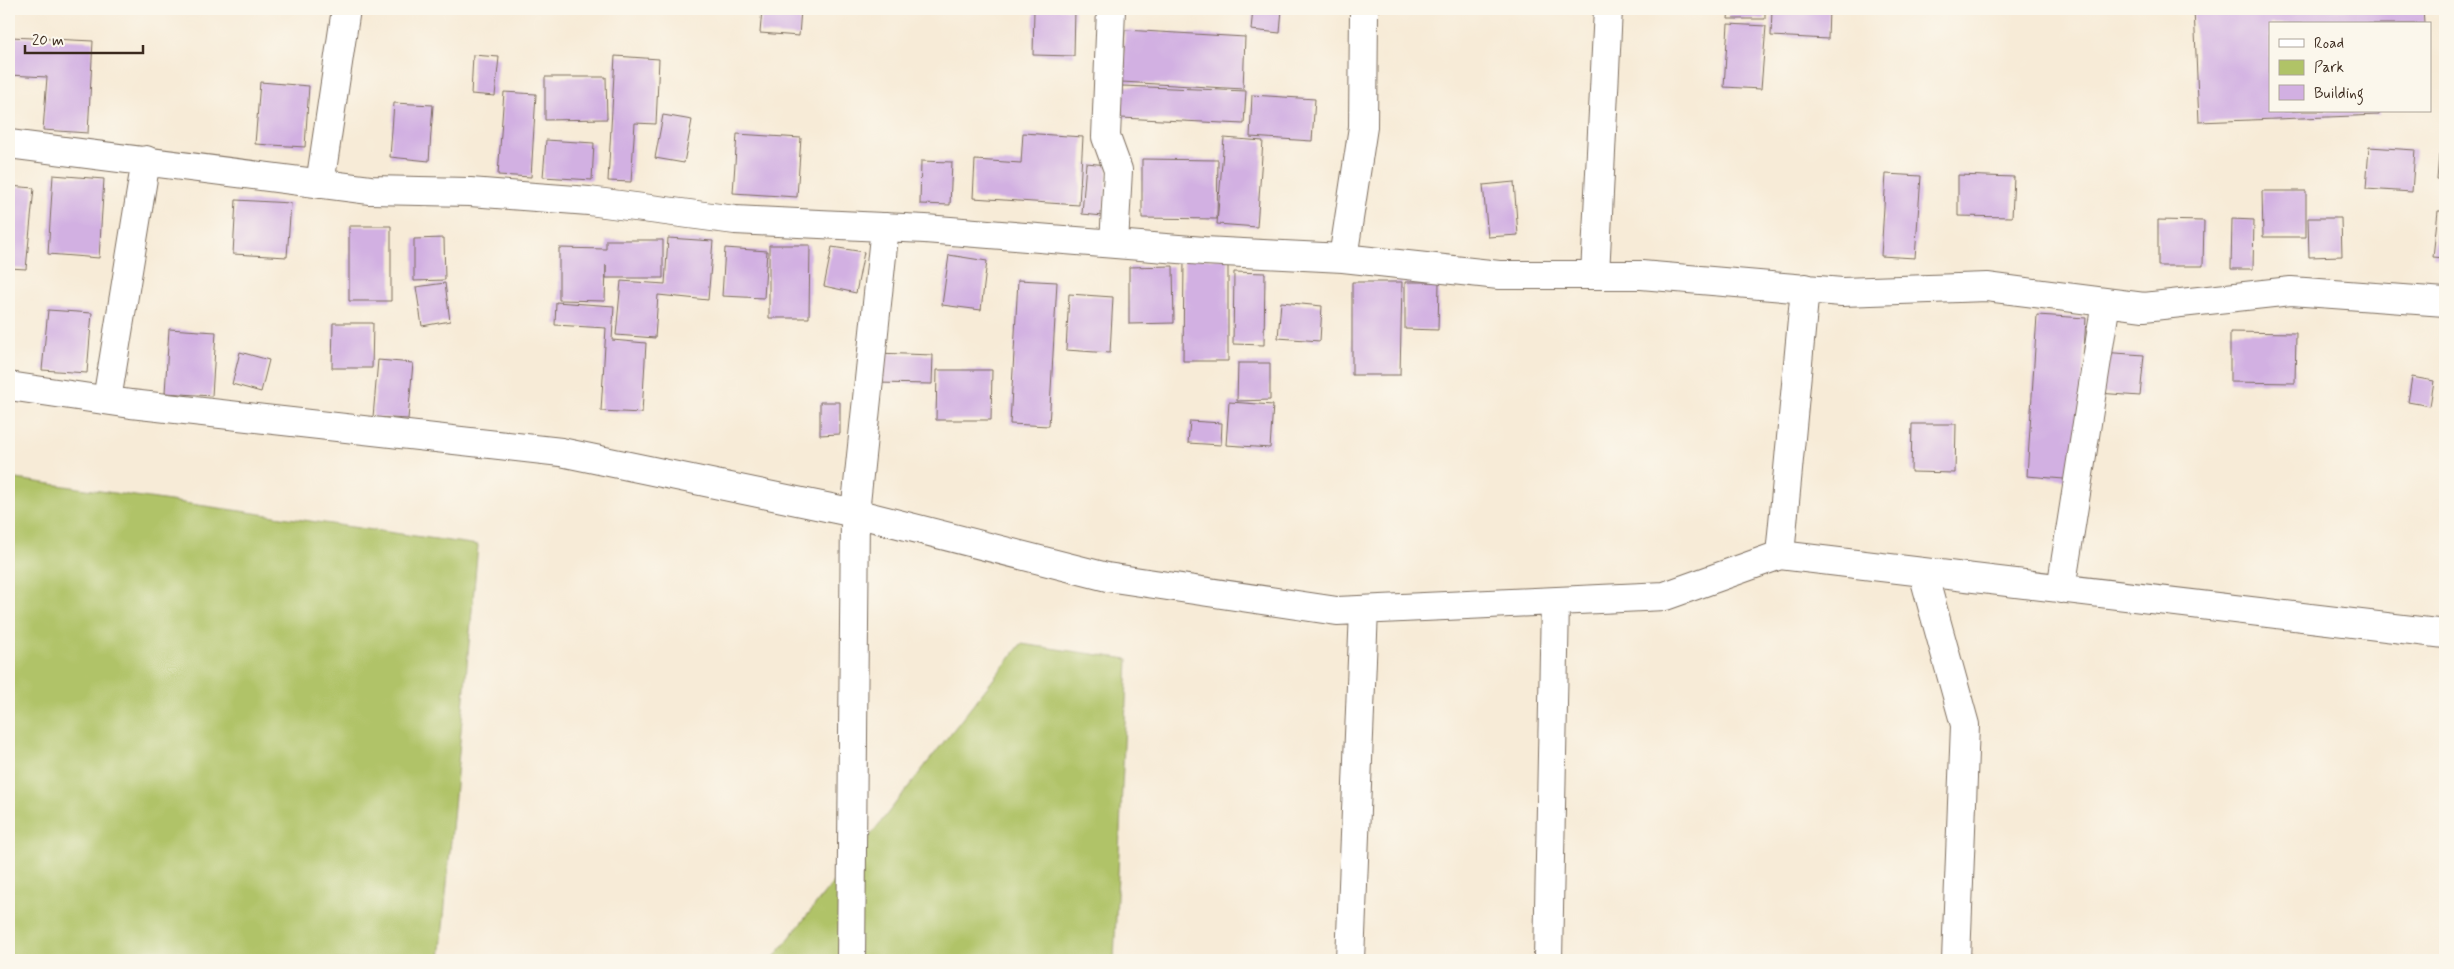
<svg xmlns="http://www.w3.org/2000/svg" width="2454" height="969" viewBox="0 0 2454 969" font-family="Mynerve,sans-serif">
<style>
.green{fill:#b0c367;stroke:#767642}
.building{fill:#d2b0e2}
.lines{fill:none;stroke-linecap:round;stroke-linejoin:round}
.minor-casing{stroke:#7d6e5f;stroke-width:30}
.minor{stroke:#fff;stroke-width:28}
</style>
<rect width="100%" height="100%" fill="#fbf7ec"/>
<filter id="ink" filterUnits="userSpaceOnUse"><feTurbulence type="fractalNoise" baseFrequency=".02" numOctaves="2"/><feDisplacementMap in="SourceGraphic" scale="10" xChannelSelector="R" yChannelSelector="G"/><feConvolveMatrix kernelMatrix="1 2 1 2 8 2 1 2 1" color-interpolation-filters="sRGB"/></filter>
<filter id="wash" filterUnits="userSpaceOnUse"><feTurbulence type="fractalNoise" baseFrequency=".0096" numOctaves="4" result="noise"/><feDisplacementMap in="SourceGraphic" scale="20" xChannelSelector="R" yChannelSelector="G"/><feGaussianBlur stdDeviation="1.12" result="paint"/><feColorMatrix in="noise" values="0 0 0 0 0 0 0 0 0 0 0 0 0 0 0 0 0 1.4 0 .05"/><feComposite in="paint" operator="in"/></filter>
<g filter="url(#wash)">
<rect width="100%" height="100%" fill="#f7ebd7"/>
<path class="green" d="M9,478L478,545L440,960H9Z
M1021,644L1128,659L1114,960H772Z"/>
<g id="blocks">
<path class="building" d="M762,9H801L799,36L760,33Z
M1034,9H1075L1074,56L1033,55Z
M1253,9H1282L1280,33L1251,30Z
M1729,9H1765V19H1728Z
M1772,9H1829L1828,39L1771,36Z
M2194,9H2423L2424,24H2270V111H2379V115L2199,122Z
M1728,24L1766,26L1761,89L1724,87Z
M1125,30L1245,37L1243,89L1122,82Z
M11,37L93,41L88,133L43,130L47,77L9,75Z
M473,55L499,57L495,96L471,94Z
M615,56L659,59L656,124L635,123L631,182L608,181Z
M545,77H606L607,119L545,120Z
M260,82L309,86L305,147L255,144Z
M1122,86L1246,91L1244,124L1121,118Z
M504,92L536,94L531,177L498,175Z
M1252,95L1315,99L1312,141L1250,137Z
M394,103L433,105L429,161L390,157Z
M663,115L692,120L684,163L655,158Z
M1023,133L1083,137L1079,205L973,198L975,160L1021,163Z
M737,134L801,138L797,197L733,193Z
M1224,138L1263,141L1257,227L1217,224Z
M546,140L594,143L592,180L543,177Z
M2369,147L2415,150L2412,192L2366,189Z
M2439,155H2445V181L2437,180Z
M1142,159L1218,160L1217,219L1142,218Z
M921,161L952,162L950,205L920,204Z
M1086,163L1108,165L1103,216L1082,214Z
M1886,174L1921,176L1915,258L1881,256Z
M53,175L104,179L99,258L48,254Z
M1958,175L2014,177L2012,217L1958,216Z
M1514,182L1518,235L1488,237L1483,185Z
M9,186L34,188L26,269L9,268Z
M2262,191H2306V237H2263Z
M236,200L291,203L287,257L233,254Z
M2438,211H2445V258L2433,257Z
M2308,218H2341L2342,256L2309,257Z
M2232,219L2254,220L2253,269H2231Z
M2158,220L2204,221L2203,266H2158Z
M349,226H391V301H349Z
M444,238L445,280L414,281V239Z
M668,238L713,241L708,300L658,295L655,338L616,335L621,281L665,284Z
M606,240H663V278H606V265L605,301L559,300V248L606,249Z
M769,245H810L809,318H769Z
M832,247L864,252L856,293L824,286Z
M725,248L767,251L764,298L722,296Z
M949,255L987,261L981,310L942,305Z
M1184,259H1228V361H1183Z
M1173,266L1174,323L1129,324V267Z
M1234,272L1265,273L1264,345L1233,344Z
M1018,280L1057,282L1049,426L1010,424Z
M1352,282H1402L1400,375H1352Z
M1405,282H1439L1438,330L1405,329Z
M445,283L450,321L422,326L416,287Z
M1069,294L1113,297L1110,353L1066,350Z
M556,302L614,306L612,340L646,343L642,413L601,411L606,328L555,325Z
M1281,302L1322,306L1320,341L1278,338Z
M48,310L92,313L87,373L42,370Z
M2037,315L2086,318L2076,480L2027,476Z
M333,323H373L372,368H332Z
M169,329L216,332L212,396L165,393Z
M2230,332L2296,333L2295,383L2230,382Z
M240,352L269,360L261,392L232,384Z
M2101,352L2144,355L2140,396L2098,393Z
M876,353L933,355L932,384L876,383Z
M378,360L413,363L408,419L373,417Z
M1238,363H1270V400L1237,401Z
M937,370H992L991,420H936Z
M2412,377L2434,381L2430,406L2408,402Z
M820,402H840V434L820,435Z
M1229,402L1273,405L1270,448L1226,445Z
M1190,421L1222,423L1221,445L1188,443Z
M1912,424H1956L1955,473L1911,472Z"/>
</g>
</g>
<g filter="url(#ink)">
<use href="#blocks" fill-opacity="0" stroke="#7d6e5f" stroke-width="1"/>
<g class="lines">
<g class="minor-casing">
<path id="minor" d="M1111,9L1106,137L1118,170L1114,244
M9,144L370,190L470,192L589,201L735,220L925,229L1204,251L1343,258L1499,275H1641L1842,292L1987,287L2144,307L2291,291L2445,302
M320,184L346,9
M1343,258L1363,127L1364,9
M1595,275L1608,9
M9,386L131,404L561,452L855,513L1107,577L1337,611L1665,596L1780,555L2445,634
M107,400L146,160
M1780,555L1805,288
M1923,573L1965,725L1956,960
M2061,589L2106,302
M851,960L855,513L885,227
M1350,960L1364,610
M1548,960L1555,602"/>
</g>
<use href="#minor" class="minor"/>
</g>
</g>
<rect width="2454" height="969" fill="none" stroke="#fbf7ec" stroke-width="30"/>
<rect x="2269" y="22" width="162" height="90" fill="#fbf7ec" stroke="#aea59a"/>
<rect x="2279" y="39" width="25" height="8" fill="#ffffff" stroke="#aea59a"/>
<text x="2314" y="48" font-size="15" fill="#3b2a1e">Road</text>
<rect x="2279" y="60" width="25" height="15" fill="#b0c367" stroke="#aea59a"/>
<text x="2314" y="72" font-size="15" fill="#3b2a1e">Park</text>
<rect x="2279" y="85" width="25" height="15" fill="#d2b0e2" stroke="#aea59a"/>
<text x="2314" y="98" font-size="15" fill="#3b2a1e">Building</text>
<path d="M25 45v8h118v-8" fill="none" stroke="#3b2a1e" stroke-width="2.5"/>
<text x="32" y="45" font-size="15" fill="#3b2a1e" stroke="#fbf7ec" stroke-width="4" paint-order="stroke">20 m</text>
</svg>
